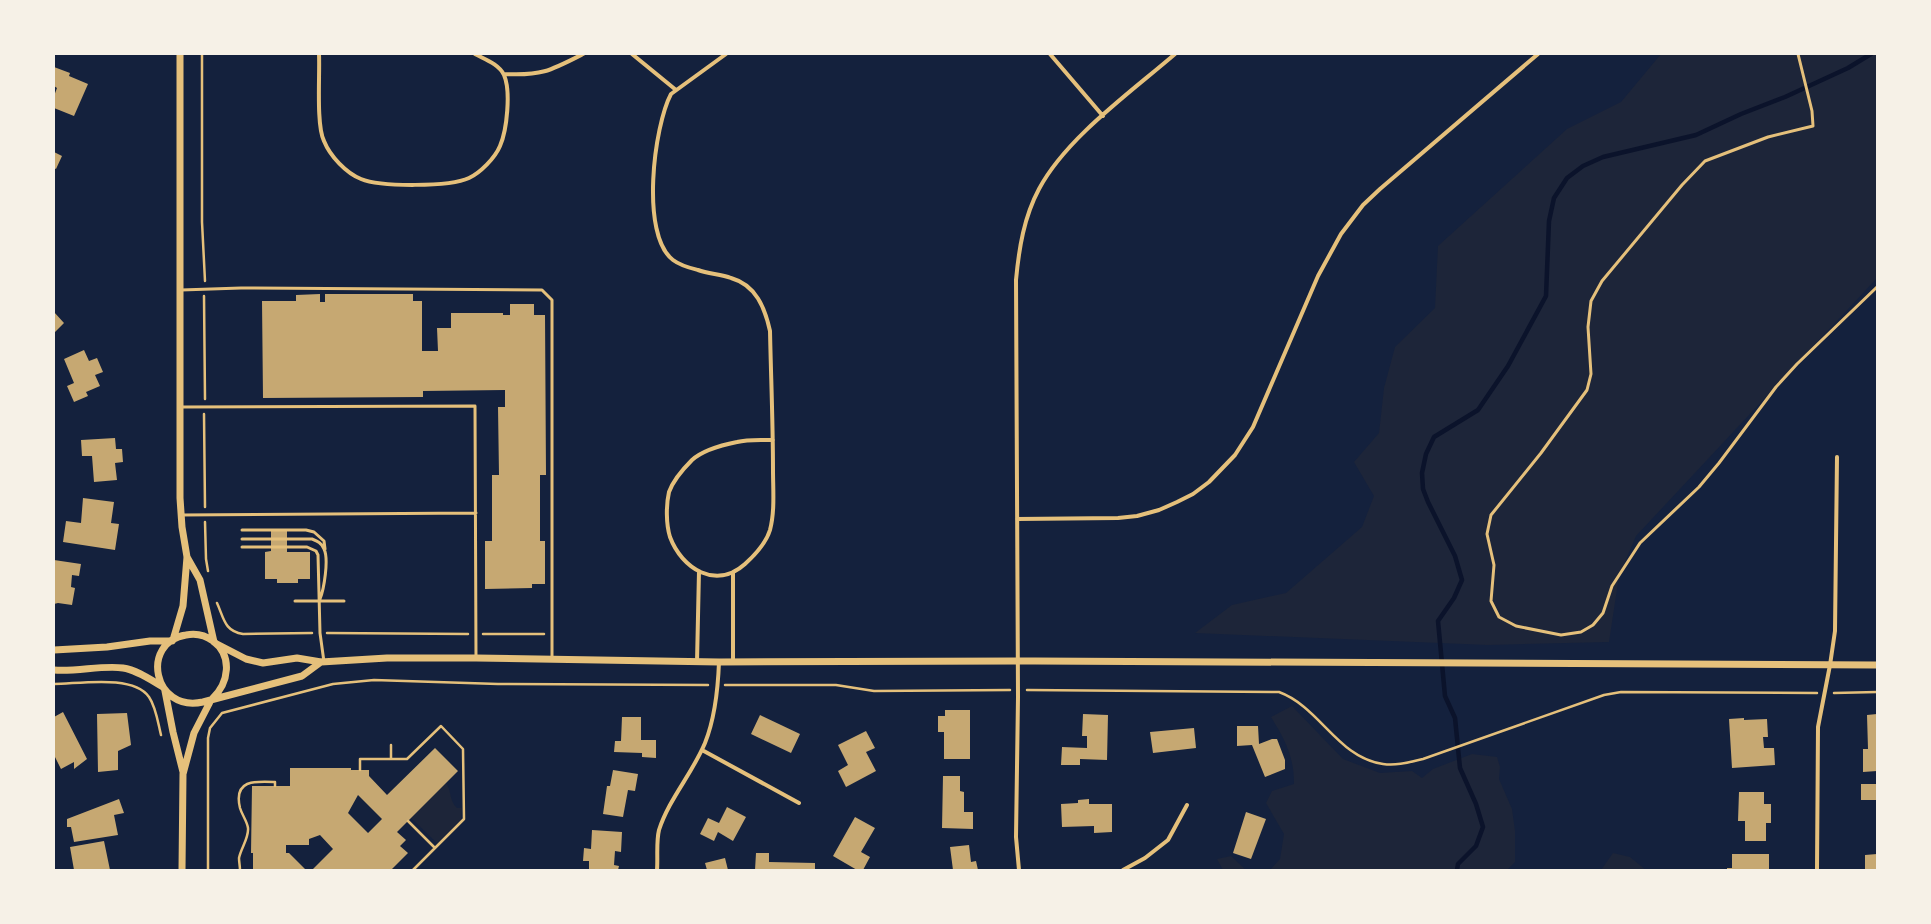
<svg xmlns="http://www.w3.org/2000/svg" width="1931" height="924" viewBox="0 0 1931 924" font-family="'Noto Serif',serif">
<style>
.green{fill:#1d2539}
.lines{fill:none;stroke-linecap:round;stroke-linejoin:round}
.stream{stroke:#0b132b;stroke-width:4.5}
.building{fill:#c6a872;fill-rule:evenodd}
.path{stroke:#e5c07b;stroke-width:2.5}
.service{stroke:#e5c07b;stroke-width:3}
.minor{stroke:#e5c07b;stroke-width:4}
.tertiary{stroke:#e5c07b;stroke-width:7}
</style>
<rect width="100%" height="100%" fill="#14213d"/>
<path class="green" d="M1661,54H1877V278L1636,536L1619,576L1609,642L1488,645L1195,633L1232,605L1286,593L1362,527L1374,496L1354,462L1379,433L1384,388L1395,347L1435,308L1438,246L1567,129L1621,102Z
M1292,706L1343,759L1380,773L1412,771L1422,778L1433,769L1472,754L1497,757L1500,767L1499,779L1512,809L1515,831V862L1507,870H1270L1280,859L1284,834L1266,803L1272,791L1294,784C1294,756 1285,740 1271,717Z
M446,783C452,791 449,801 457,808H462L461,819L437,843L411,818Z
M1613,853L1630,857L1646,870H1601Z
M1231,856L1246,870H1223L1217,859Z"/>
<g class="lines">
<path class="stream" d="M1457,870L1458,864L1476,846L1483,827L1476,804L1460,768L1455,718L1445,696L1438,621L1454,598L1462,580L1455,556L1428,502L1423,489L1422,473L1426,454L1434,437L1478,410L1508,366L1546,296L1549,221L1554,198L1567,178L1583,166L1603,157L1696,135L1741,114L1785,97L1848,68L1871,54"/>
</g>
<path class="building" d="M54,67L70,73L69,76L88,84L74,116L54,108V96L57,88L54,86Z
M54,152L62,156L56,169L54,168Z
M320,294V302H325V294H413V301H422V351H438L437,328H451V313H503V315H510V304H534V315H545L546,475H540V541H545V584H532V588L485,589V541H492V475H499L498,407H505V390L423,391V397L263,398L262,301H296V295Z
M54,312L64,323L54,333Z
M84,350L89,361L97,358L103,372L95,375L100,386L86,392L88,396L74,402L67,386L74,383L64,359Z
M115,438L116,449H122L123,462L115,463L117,480L94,482L92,456H82L81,440Z
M83,498L114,502L111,523L119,524L115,550L63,542L66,521L81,523Z
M271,530H287V552H310V579H298V583H277V579H265V552L271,551Z
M54,560L81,564L79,576L72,575L71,587L75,588L72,605L58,603L54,604Z
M945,710H970V759H944V732H938V716H945Z
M63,712L87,759L74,769V762L61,769L54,755V717Z
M127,713L131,745L118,751V770L98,772L97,714Z
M1083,714L1108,715L1107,760L1080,759V765H1061L1062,747L1087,748V736H1082Z
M1877,714V771L1863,772V749H1868L1867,715Z
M760,715L800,734L791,753L751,734Z
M622,717H641V740H656V758L642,757V753L614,752L615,741H621Z
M1744,718V720L1767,719L1768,737H1763L1764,748H1774L1775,765L1732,768L1729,719Z
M1237,726H1258L1259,744L1272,739H1277L1285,760V769L1265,777L1252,745L1237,746Z
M1194,728L1196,748L1153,753L1150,732Z
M866,731L875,748L866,752L876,771L846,787L838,771L848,765L838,745Z
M435,748L458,771L397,832L406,840L400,846L408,853L391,870H312L333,849L320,835L309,839V845H286V853H289L306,870H253V853H251L252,786H290V768H351V770H369V776L387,795ZM358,795L382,819L368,833L348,813Z
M613,770L638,774L635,791L628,790L623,817L603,814L607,786H610Z
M943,776H960V791L964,792V812H973V829L942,828Z
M1861,784H1877V800H1861Z
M1739,792H1764V804H1771V823H1766V841H1745V821H1738Z
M119,799L124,813L114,815L118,835L74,842L71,827H67V819Z
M1089,799V804H1112V832L1094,833V826L1062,827L1061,804L1078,803V800Z
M727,807L746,817L733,841L718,832L714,841L700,834L708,818L719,823Z
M1246,812L1266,819L1251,859L1233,853Z
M855,817L875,828L861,852L870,857L863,870H857L833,856Z
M592,830L622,832L621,852L615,851L614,865L619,866L618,870H589V861H583L584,848L591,849Z
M104,841L110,870H74L70,847Z
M969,845L971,862L976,861L978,870H953L950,847Z
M756,853H769V862L815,863V870H755Z
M1732,854H1769V870H1727V868H1732Z
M1877,854V870H1865V855Z
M725,858L728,870H707L705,863Z"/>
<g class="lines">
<path class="path" d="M202,54V222L205,281
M204,296L205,399
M204,414L205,507
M205,522L206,559L208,571
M217,603C224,618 224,631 243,634L312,633
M327,633L468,634
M483,634H544
M54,684C78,684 133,674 149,697C156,707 158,723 161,735
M725,685H836L874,691L1010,690
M1027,690L1279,692C1320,707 1338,758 1383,764C1397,766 1410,762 1423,759L1604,695L1621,692L1817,693
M1834,693L1877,692
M391,759H407L441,726L463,749L464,819L413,870
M360,770V759H391V745
M408,821L435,848
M208,870V738L210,728L222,713L333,684L374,680L498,684L708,685
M240,870C240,866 239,862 239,858C241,848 249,838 248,828C247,821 242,815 240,808C233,779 256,781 275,782V786"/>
<path class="service" d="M1798,54L1812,111L1813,126L1768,137L1705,161L1682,185L1602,281L1591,301L1588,327L1591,374L1587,390L1541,453L1491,515L1487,534L1494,565L1491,601L1499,617L1516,626L1561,635L1581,632L1593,625L1603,613L1612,586L1640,543L1699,487L1719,463L1776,387L1797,364L1877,287
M181,290L241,288L542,290L552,300V659
M181,407L475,406L476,658
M181,515L476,513
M242,530H306L314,532L324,541L325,549
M242,539H312C317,541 322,543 324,549C329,559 324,589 320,599
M242,547H307L316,551L318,555L320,633L324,662
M295,601H344"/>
<path class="minor" d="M319,54C320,74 316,125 324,141C330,156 346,173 361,179C380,187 450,187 469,178C480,173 495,158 500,146C507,130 511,91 504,75C499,64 484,59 475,54
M632,54L676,90
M726,54L671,94C654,126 640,235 673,260C681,266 690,268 698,270C709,274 721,274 731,278C756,285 765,308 770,331C771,378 773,424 773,470C773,490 775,511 770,530C766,543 755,555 745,564C716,590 682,569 670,537C666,524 666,505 669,492C673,481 684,468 692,460C703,450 722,445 737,442C748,439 761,440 773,440
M1050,54L1103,116
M504,74C541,76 550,71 583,54
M1017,519L1118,518L1137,516L1159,510L1177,502L1193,494L1209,482L1235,455L1253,427L1318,276L1341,234L1363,205L1380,189L1538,54
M697,662L699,571
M733,662V572
M702,750L799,803
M657,870C658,858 656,842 659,830C669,799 692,774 705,743C715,718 718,689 719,662
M1019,870L1016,837L1018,697L1016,280C1019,248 1024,217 1039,189C1066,138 1131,92 1175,54
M1123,870L1145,858L1168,840L1187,805
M1817,870L1818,727L1830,665L1835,631L1837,457"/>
<path class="tertiary" d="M187,557L200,580L214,642
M173,640L183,606L187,557L182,527L180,498V54
M215,643L246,659L263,663L297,658L321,662L387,658H476L719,662L1035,661L1877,665
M54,650L107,647L150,641H172
M54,670C76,672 103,665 123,668C137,670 151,680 163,687
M165,691L173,732L183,772
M212,699C229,683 233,656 213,641C205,635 196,633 186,635C140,642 153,713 203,702L302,676L321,662
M182,870L183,774L194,733L211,700"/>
</g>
<rect width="1931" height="924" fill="none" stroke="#f6f1e7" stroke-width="110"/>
</svg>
